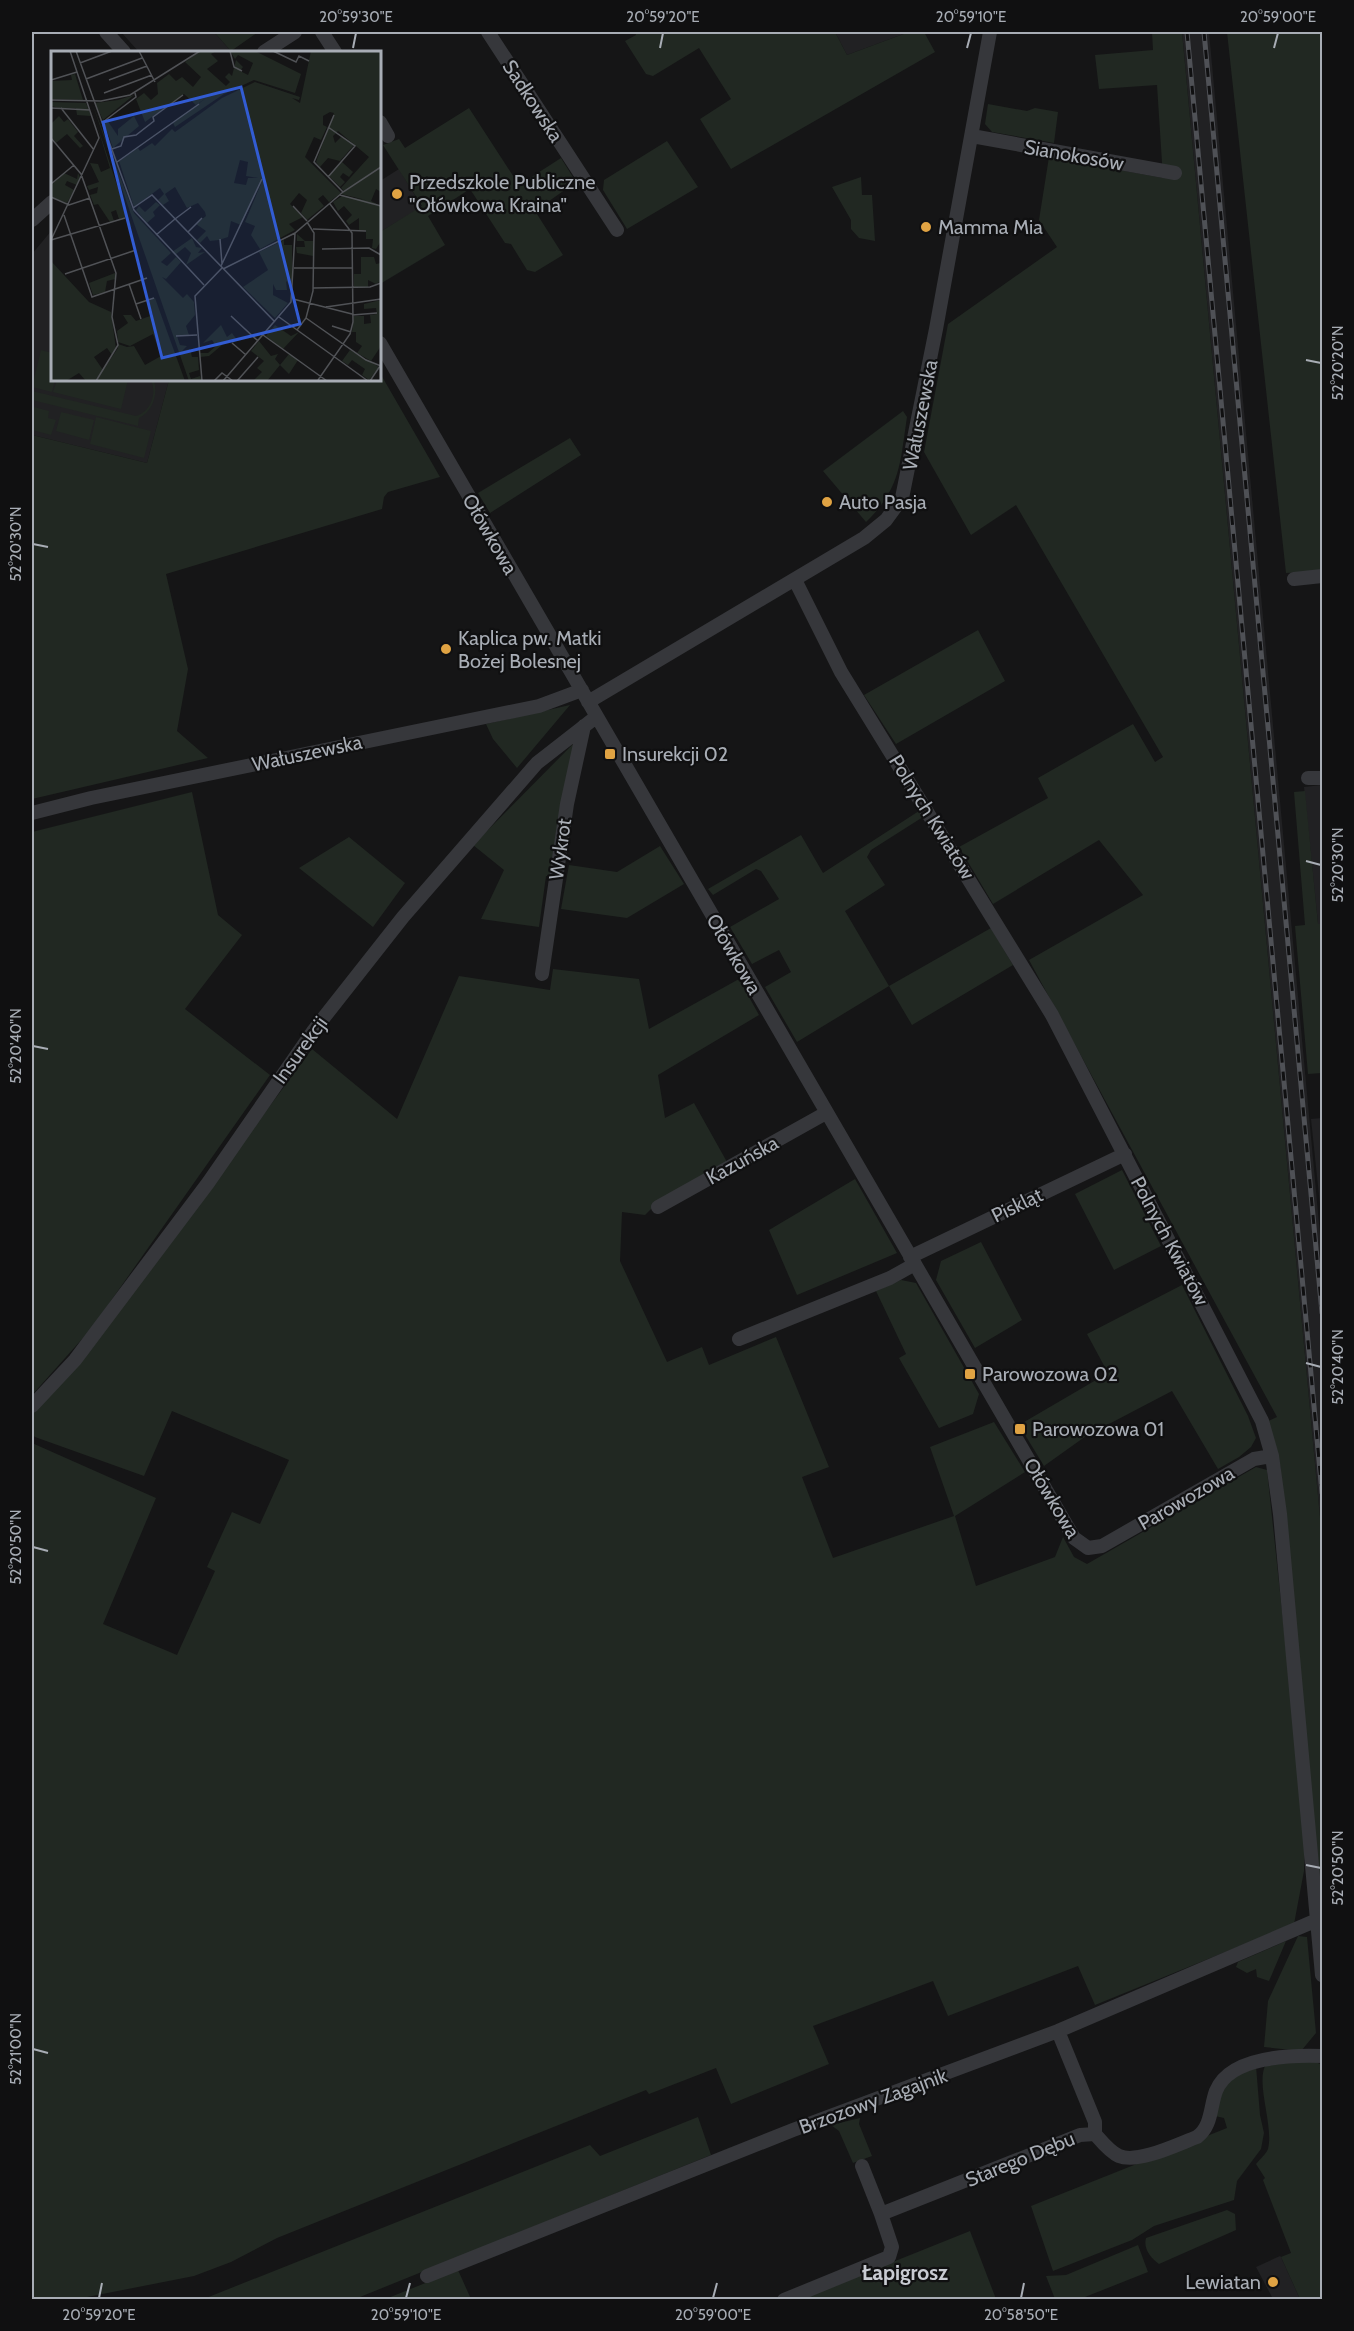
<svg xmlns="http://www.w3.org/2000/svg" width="1354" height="2331" viewBox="0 0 1354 2331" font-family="Cabin,sans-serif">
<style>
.built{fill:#212123}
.green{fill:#212822}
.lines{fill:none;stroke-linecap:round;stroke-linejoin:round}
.minor{stroke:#36373b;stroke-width:14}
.rail-casing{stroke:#4f5156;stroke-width:5}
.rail{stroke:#101011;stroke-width:3;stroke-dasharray:9;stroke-linecap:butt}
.ticks{fill:none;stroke:#a8adb5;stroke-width:2}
.poi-dot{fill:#e0a343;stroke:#101011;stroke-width:2}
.labels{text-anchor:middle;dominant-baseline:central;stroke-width:4.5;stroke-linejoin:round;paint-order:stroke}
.street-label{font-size:20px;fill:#a8adb5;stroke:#101011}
.poi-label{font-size:20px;fill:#a8adb5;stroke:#101011;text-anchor:start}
.neighbourhood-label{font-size:21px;font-weight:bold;fill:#c8cbd2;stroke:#101011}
.inset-road{fill:none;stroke:#505256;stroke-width:1.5}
.view{fill:#325cd3;fill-opacity:0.15;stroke:#325cd3;stroke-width:3}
.inset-edge{fill:none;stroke:#a8adb5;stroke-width:3}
.neatline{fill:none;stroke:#a8adb5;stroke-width:2}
.ticks-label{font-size:15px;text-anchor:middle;fill:#a8adb5}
</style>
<rect width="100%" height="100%" fill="#151516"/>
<path class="built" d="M121,32H214L231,51L139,52Z
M835,32H909L847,55Z
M1182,32H1209L1322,1256V1539Z
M399,169L422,207L380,232V181Z
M52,230V380H169L147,463L32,435V254Z
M1322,785V924H1318L1304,787Z
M1322,1118V1224L1311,1119Z
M1280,2256L1281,2257L1300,2299H1273L1256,2267Z"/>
<path class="green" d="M214,32H258L231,51Z
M635,32H835L847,55L909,32H924L935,52L731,169L700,119L731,99L699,48L653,76L646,74L625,41L636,35Z
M1152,32H1182L1322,1539V1920L1280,1465L1266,1422L1277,1417L1029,960L1143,895L1099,840L993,904L959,847L1048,798L1038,778L1133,724L1155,762L1163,757L1016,505L971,535L924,452L948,324L1057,247L1039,220L1049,157L1163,178L1157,85L1099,89L1095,55L1153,50Z
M1227,32H1322V571L1286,573Z
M988,104L1027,111L1035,108L1058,112L1054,143L992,132L985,124Z
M469,108L519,185L561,158L576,182L535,211L563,255L535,272L527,270L511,244L505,243L470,189L428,216L445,245L380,284V232L422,206L383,145L399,139L405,148Z
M667,141L698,187L627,229L603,190L604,180Z
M861,177L862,195H872L875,241L859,238L851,229V220L832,187Z
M41,350L52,353V380H55L52,392L32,387Z
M380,373L440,477L388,492L384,497L382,509L166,574L188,669L177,731L208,758L32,799V435L147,463L169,380H380Z
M57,380H128L121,409L53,392Z
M151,380H154C158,395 153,411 139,418L138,426L32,400V391L136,416C151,412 157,394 151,380Z
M34,407L49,411L48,418L56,420L51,435L32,430Z
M903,411L907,417C900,463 901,488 866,522L823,471Z
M61,412L94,420L89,440L56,431Z
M96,417L151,431L144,458L90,444Z
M570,438L581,455L490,513L478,493Z
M978,630L1005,681L896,744L864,695Z
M570,705L517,768L493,739L486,724Z
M574,743L555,877L546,876L539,927L481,919L504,870L473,845Z
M1305,791L1318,924H1322V1073L1308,1074L1295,926L1305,925L1294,792Z
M192,792L218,915L242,935L185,1009L270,1075L91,1329L32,1395V832Z
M919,811L923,817L871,850L867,857L885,885L845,911L889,986L991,928L1013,965L912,1025L889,986L797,1042L765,987L791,972L779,950L752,964L730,927L779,899L761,871L756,869L713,895L708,889L801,835L823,873Z
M349,837L405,883L373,927L299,868Z
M660,846L684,884L627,918L561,909L569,865L617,872Z
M553,969L639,979L649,1029L739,979L759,1015L658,1075L665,1118L694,1103L727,1162L659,1201L645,1215L622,1212L620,1261L667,1362L702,1347L709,1365L776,1337L829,1467L802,1477L833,1558L954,1516L930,1447L994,1422L1025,1472L955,1516L976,1586L1055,1557L1063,1537L1074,1557L1087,1564L1256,1467L1267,1470L1305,1827L1304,1871L1294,1924L1095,2005L1078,1966L948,2016L933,1981L813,2026L829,2064L731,2104L716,2068L649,2094L646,2090L277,2238L231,2262L194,2276L77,2299H32V1443L156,1498L103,1624L177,1655L215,1571L207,1567L232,1512L260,1524L289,1460L172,1411L144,1476L35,1437L32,1434V1412L255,1126L312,1049L397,1119L459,976L550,990Z
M1122,1170L1161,1246L1114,1270L1075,1194Z
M855,1179L897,1253L797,1295L769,1230Z
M981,1242L1022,1320L975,1348L936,1280L941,1261Z
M901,1280L916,1283L979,1394L973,1414L939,1428L899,1358L906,1354L876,1291Z
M1182,1285L1248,1416L1256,1438L1251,1447L1239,1457L1218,1469L1172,1391L1086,1436L1044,1466L1019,1425L1108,1373L1087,1334Z
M1298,1936L1307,1937L1316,2033L1301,2051L1264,2047L1268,2001Z
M1286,1941L1269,1981L1257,1977L1256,1969L1247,1973L1236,1967L1238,1962Z
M1314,2061L1320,2064L1322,2092V2299H1300L1281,2257L1291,2253L1263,2180L1265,2178L1256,2164C1260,2159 1266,2154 1268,2149C1274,2125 1255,2083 1266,2064Z
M1256,2066L1260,2115L1264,2133L1261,2149L1237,2181L1234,2200L1154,2226L1132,2240L1053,2271L1031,2206L1227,2128L1224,2118L1215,2116C1221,2084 1228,2080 1256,2066Z
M698,2117L711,2155L355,2299L201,2300L590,2145L600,2156Z
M860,2118L859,2124L872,2156L853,2163L839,2131L831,2125Z
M1227,2210L1235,2214L1236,2230L1159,2264C1151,2258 1143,2249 1146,2238Z
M970,2231L996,2299L798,2300Z
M1138,2245L1148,2272L1080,2299H1055L1046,2276L1066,2275Z
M458,2270L471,2299L383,2300Z"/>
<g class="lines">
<path class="minor" d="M106,32L124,52
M322,32L335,52
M488,32L617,230
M264,52L295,32
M380,122L388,136
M972,136L1175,173
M32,220L52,202
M380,343L1074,1538L1088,1548L1102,1546L1254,1459L1272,1456
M1294,579L1322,576
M795,580L841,672L1052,1015L1262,1421L1272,1456L1280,1514L1322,1975
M588,702L864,538L886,520L902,498L936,329L990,32
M1308,778H1322
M32,813L91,798L539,706L582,690
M542,974L567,804L584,726
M658,1207L826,1113
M910,1257L1125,1154
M739,1339L890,1278L915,1264
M32,1406L75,1360L208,1183L314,1030L403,917L537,763L596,717
M1058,2031L1095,2122V2134
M862,2166L881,2214
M427,2276L793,2130L1058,2031L1317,1920
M784,2300L889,2257L892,2247L881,2214L1080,2135L1095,2134C1102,2142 1110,2152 1119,2156C1138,2164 1178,2144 1197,2137C1212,2126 1210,2107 1216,2091C1230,2056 1292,2055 1322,2056"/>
<g class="rail-casing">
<path id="rail" d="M1187,32L1322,1493
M1204,32L1322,1313"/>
</g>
<use href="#rail" class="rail"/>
</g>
<path class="ticks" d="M353,48L356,33M660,48L663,33M967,48L971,33M1274,48L1278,33M1306,360L1321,363M33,544L48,547M1306,861L1321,865M33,1046L48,1049M1306,1363L1321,1367M33,1547L48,1551M1306,1865L1321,1868M33,2049L48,2053M99,2298L102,2283M406,2298L410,2283M713,2298L717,2283M1021,2298L1024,2283"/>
<g class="poi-dot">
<circle cx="397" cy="194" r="6"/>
<circle cx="926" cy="227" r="6"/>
<circle cx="827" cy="502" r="6"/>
<circle cx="446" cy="649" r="6"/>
<rect x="604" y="748" width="12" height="12" rx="3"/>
<rect x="964" y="1368" width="12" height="12" rx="3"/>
<rect x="1014" y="1423" width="12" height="12" rx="3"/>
<circle cx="1273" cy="2282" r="6"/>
</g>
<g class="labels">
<g class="street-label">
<text transform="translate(533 101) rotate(57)">Sadkowska</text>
<text transform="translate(1074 155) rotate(10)">Sianokosów</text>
<text transform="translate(920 415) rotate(-79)">Wałuszewska</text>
<text transform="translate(490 534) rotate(60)">Ołówkowa</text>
<text transform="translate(307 753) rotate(-12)">Wałuszewska</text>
<text transform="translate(932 817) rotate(58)">Polnych Kwiatów</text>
<text transform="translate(560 849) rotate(-82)">Wykrot</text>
<text transform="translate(734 954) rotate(60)">Ołówkowa</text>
<text transform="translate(300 1050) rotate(-54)">Insurekcji</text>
<text transform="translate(742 1160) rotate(-29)">Kazuńska</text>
<text transform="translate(1017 1205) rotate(-26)">Piskląt</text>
<text transform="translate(1170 1241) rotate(62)">Polnych Kwiatów</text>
<text transform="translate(1052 1498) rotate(59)">Ołówkowa</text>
<text transform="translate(1186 1498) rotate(-30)">Parowozowa</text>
<text transform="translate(873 2101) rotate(-20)">Brzozowy Zagajnik</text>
<text transform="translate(1020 2159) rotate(-22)">Starego Dębu</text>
</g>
<g class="poi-label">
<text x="409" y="182">Przedszkole Publiczne<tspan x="409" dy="23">"Ołówkowa Kraina"</tspan></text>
<text x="938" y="227">Mamma Mia</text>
<text x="839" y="502">Auto Pasja</text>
<text x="458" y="638">Kaplica pw. Matki<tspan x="458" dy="23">Bożej Bolesnej</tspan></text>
<text x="622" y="754">Insurekcji 02</text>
<text x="982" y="1374">Parowozowa 02</text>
<text x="1032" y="1429">Parowozowa 01</text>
<text x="1261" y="2282" text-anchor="end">Lewiatan</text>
</g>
<g class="neighbourhood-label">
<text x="905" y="2272">Łapigrosz</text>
</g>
</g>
<g transform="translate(51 51)">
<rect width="330" height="330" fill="#151516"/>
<path d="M149,0H165L160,3L167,10L156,18L175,35L179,31L174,26L178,22L181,25L185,9L192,16L189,20L197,24L202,12L187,4L184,8L179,0H204L250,23L244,42L203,29L173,43L124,76L122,72L155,47L145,54L133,43L94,71L85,48L93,42L100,49L107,43L106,32L118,23L125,30L131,26L142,36L150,26L134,11ZM260,0H330V116L293,140L290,137L318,106L287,80L282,85L284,92L291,85L303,94L289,110L277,107L269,116L265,111L283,62L279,61L272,65V74L276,76L270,89L263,86L254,106L290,142L278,151L272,144L267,148L273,155L256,169L250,162L256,149L248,142L239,153L252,166L238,173L244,179L209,198L200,184L204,175L194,171L212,128L190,174L180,170L177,186L168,189L159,190L156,185L149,192L146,189L155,180L145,173L155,165L154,161L147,152L136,157L124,136L114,143L118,150L112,154L107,149L113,143L109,137L83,156L68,110L87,97L89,100L101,92L104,95L121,78L124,81L171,47L204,31L249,46L248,49L241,47L249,52ZM189,109L197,111L195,125L207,127H197L195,134L183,132ZM24,23L32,49L0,48V30L21,29L20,24ZM83,44L52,69L44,52L67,49ZM0,51L35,52L40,65L26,64L25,57H33H8L0,55ZM41,52L83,162L120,202L110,211L116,215L125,206L130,211L115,228L111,226L132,247L136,243L143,251L144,264L135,275L138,284L126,285L129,294L136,295L131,300L139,298L141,306H147L148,319L138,322L140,328L149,325L151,330H138ZM8,65L13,71L17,68L27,81L23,85L32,95L29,97L16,83L5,92L0,85V73ZM83,65L88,75L62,97L53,72L56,69L67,85V78ZM45,71L67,137L81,177L75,166L68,168L65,159L60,161L63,170L59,171L47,153L43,154L39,144L46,142L47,136L38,139L36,135L48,131L39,112L47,113L50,121L59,117ZM291,111L302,121L298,126L292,122L289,126L294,131L289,136L278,125ZM330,117V141L325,138L320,150L330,155V190L325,198L321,197L322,188H315V179H308V167L298,174L295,170L301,164L293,155L287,160L282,151L291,145L315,149L290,143ZM13,122L26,128L27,122L29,126L26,134L16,130L14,134L23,139L16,152L0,146V134ZM105,151L109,154L102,161L104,165L96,172L85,159L88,155L94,161ZM246,183L254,190H262V205L246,202L245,196H254L253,190H246ZM141,187L145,196L151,197L147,202L154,201L135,214L140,202L134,196L124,204L121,201ZM233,189V194H241V230L239,234L235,230L236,239H225L222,233V244L237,252L224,267L192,236L217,219L208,201ZM310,206H323L325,213L330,212V230L325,233L317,229V236H303V223H310ZM0,210L38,251L60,261L65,298L61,304L56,297L43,306L52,319L67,297V293L76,296L83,295L94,314L110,305L102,283L79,295L67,291L66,280L77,272L72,264H80L85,270L102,264L97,250L104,247L134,330H45L49,323L44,330H35L28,322L15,330H0ZM64,222V228L56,230L54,241L42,244L38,232ZM330,249V295L320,310L306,302L311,295L305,291V281H301L303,265H313V273L320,272L319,264L326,263L325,257L313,258V253ZM170,274L176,286L181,282L186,289L182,292L177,289L158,305L149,306V302H157L165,295L161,289L152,292ZM224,274L240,285L248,281L232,298L215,285ZM208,290L220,305L227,303L224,308L229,314L238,303L247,309L238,323L229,314L216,330H202L211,321L206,317L213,310L200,300ZM299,299L328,316L318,329L311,324L314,318L301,309L297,314L291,310Z" fill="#212822" fill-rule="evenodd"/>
<path class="inset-road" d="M25,0L83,159L153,234M88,0L104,31M179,0L183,16L191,20M222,0L245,11L248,5L258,10M29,12L61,0M35,28L91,7M0,29L26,21M58,29L96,15M53,42L101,24M0,49L50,50L79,44L149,0M0,57L39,59M10,57L43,99M283,64L263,111L292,141M52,71L85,46L84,42M277,76L304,95L277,126M0,87L30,123L65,222L61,266L67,294L45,330M61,98L70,95L73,86L85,84L103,70L102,66L132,44M66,111L148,53M0,133L23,114M289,144L330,155M0,146L18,154L39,147M242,155L256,170M82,157L101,144L224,271M13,164L41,246L96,227M124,168L140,156M262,178L315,180M137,181L151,167M105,184L124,168M169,188L171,213M0,189L48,87L19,0M0,189L74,167M271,198L318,197L330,204M170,215L211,128M243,217H302M172,218L244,182L292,141L330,116M14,223L85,199M78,233L90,268M262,237L319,236L330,232M242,248L301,263M85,253L103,247M275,256L330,248M301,264L326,262M180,265L207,290M228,266L317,330M255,267L315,309L330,315M281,275L300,281M246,279L255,267L262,240L263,182L256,171M212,284L276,330M125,285L146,284M181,292L195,304M267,329L299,283L302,271L301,182L279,153M151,330L144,245L171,217M163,330L171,322L182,330M172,330L240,251L244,182M186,330L207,306M319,330L329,315"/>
<path class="view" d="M190,36L249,273L111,307L52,71Z"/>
<rect width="330" height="330" class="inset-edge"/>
</g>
<rect width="1354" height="2331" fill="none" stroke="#101011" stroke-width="66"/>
<rect x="33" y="33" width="1288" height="2265" class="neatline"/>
<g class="ticks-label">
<text x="356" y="22">20°59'30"E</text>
<text x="663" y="22">20°59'20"E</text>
<text x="971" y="22">20°59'10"E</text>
<text x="1278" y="22">20°59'00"E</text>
<text transform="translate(1338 363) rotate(-90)" y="5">52°20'20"N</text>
<text transform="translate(16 544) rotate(-90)" y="5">52°20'30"N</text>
<text transform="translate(1338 865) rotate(-90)" y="5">52°20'30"N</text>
<text transform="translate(16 1046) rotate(-90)" y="5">52°20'40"N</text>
<text transform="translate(1338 1367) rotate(-90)" y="5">52°20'40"N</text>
<text transform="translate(16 1547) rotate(-90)" y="5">52°20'50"N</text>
<text transform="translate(1338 1868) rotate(-90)" y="5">52°20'50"N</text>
<text transform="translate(16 2049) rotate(-90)" y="5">52°21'00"N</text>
<text x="99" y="2320">20°59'20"E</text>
<text x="406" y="2320">20°59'10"E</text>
<text x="713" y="2320">20°59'00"E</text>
<text x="1021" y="2320">20°58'50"E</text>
</g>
</svg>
